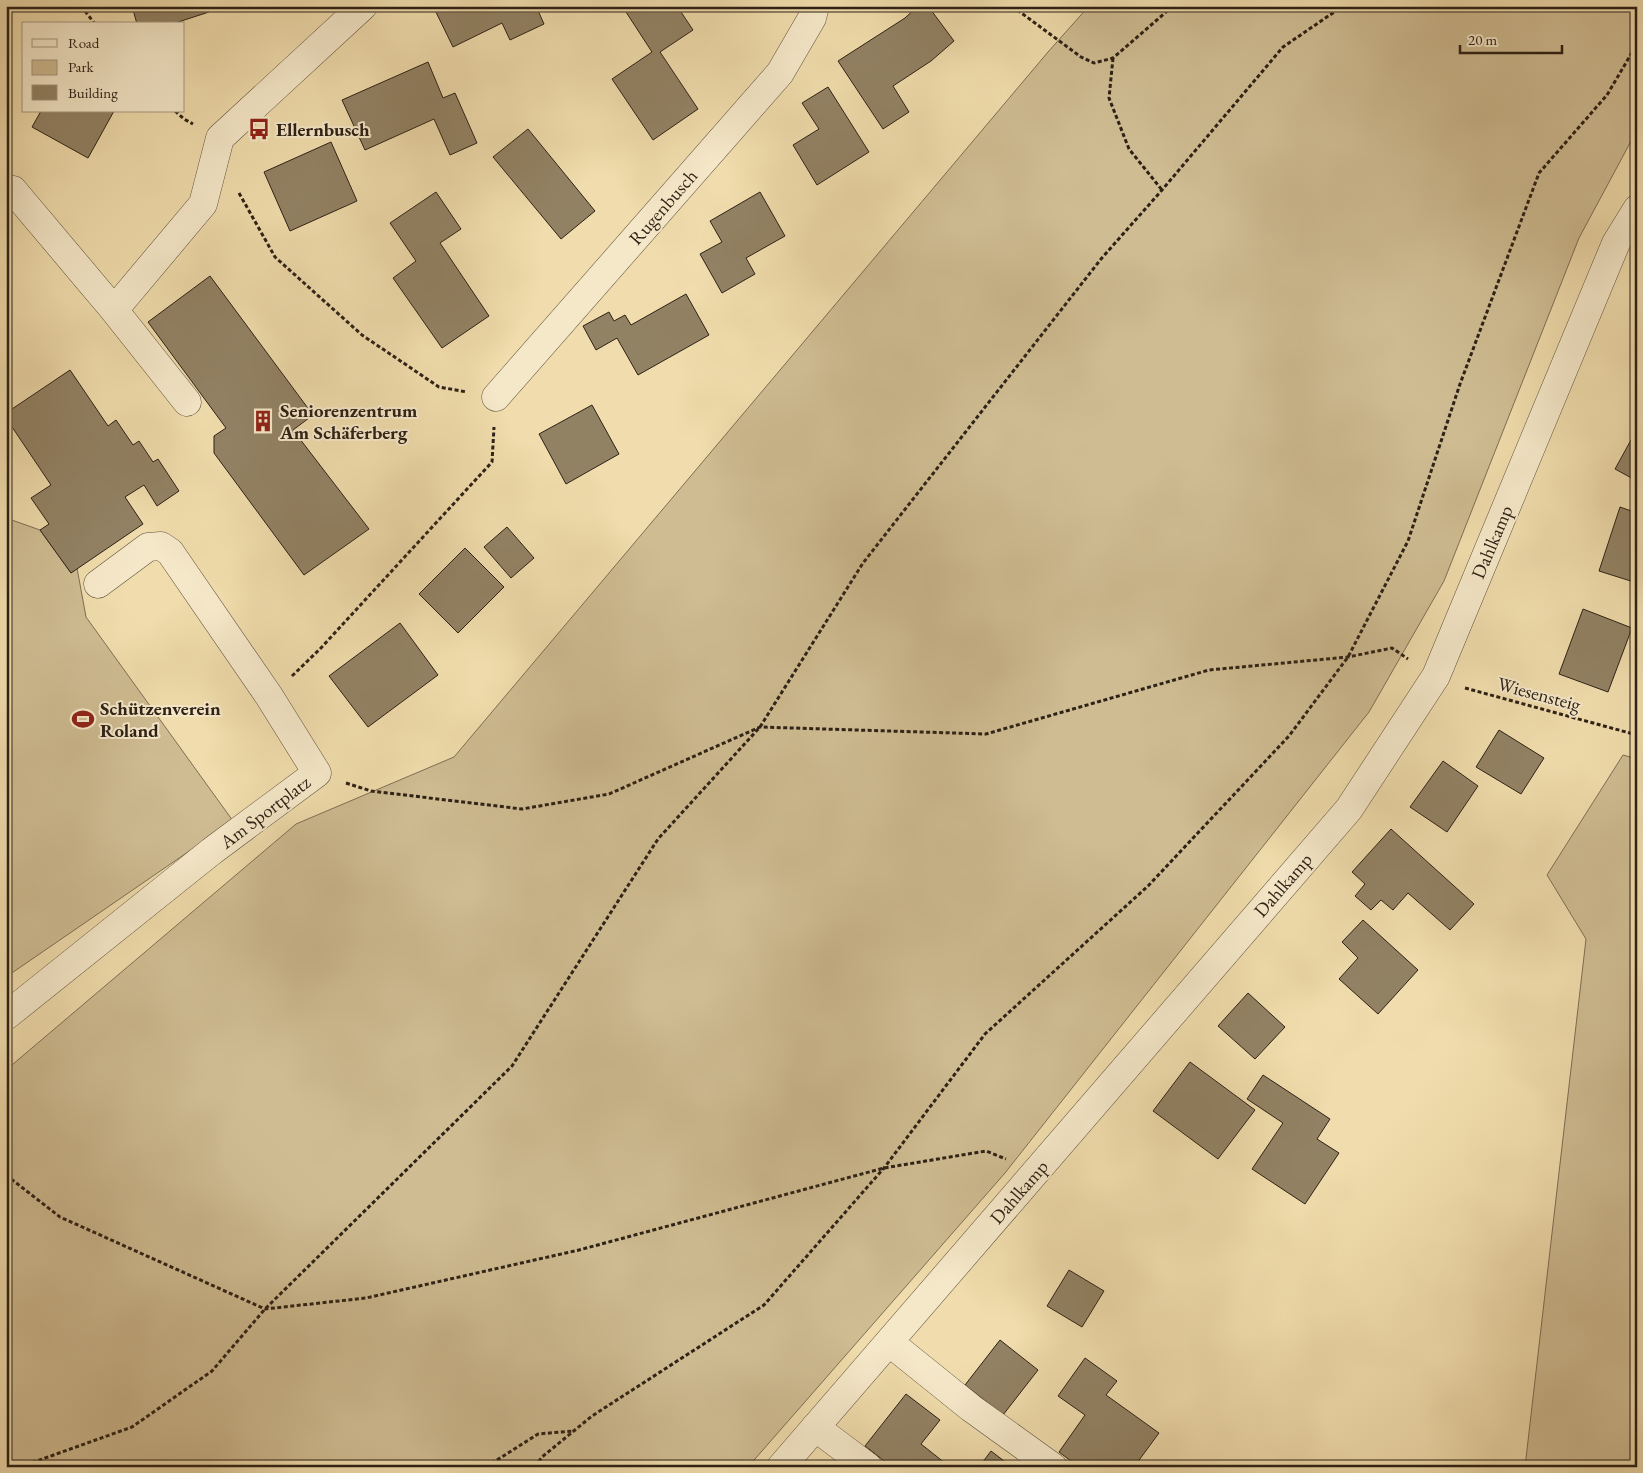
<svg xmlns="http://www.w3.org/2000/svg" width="1643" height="1473" viewBox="0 0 1643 1473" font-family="'EB Garamond',serif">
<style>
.green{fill:#cfbc92;stroke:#7e6e54}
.building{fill:#928264;stroke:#2d2116}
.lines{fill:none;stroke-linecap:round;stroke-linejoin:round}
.minor-casing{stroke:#5e503c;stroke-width:29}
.path{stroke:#2d2116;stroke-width:3;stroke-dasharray:4 2.5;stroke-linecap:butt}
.minor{stroke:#f5e8c9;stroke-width:28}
.labels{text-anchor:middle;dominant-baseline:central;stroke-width:4;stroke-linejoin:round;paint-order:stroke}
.poi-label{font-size:19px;font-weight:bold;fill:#2d2116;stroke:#f5e8c9;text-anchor:start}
.street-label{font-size:19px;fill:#2d2116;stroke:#f5e8c9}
</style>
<rect width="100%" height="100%" fill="#f0dcac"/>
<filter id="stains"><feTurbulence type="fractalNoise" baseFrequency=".004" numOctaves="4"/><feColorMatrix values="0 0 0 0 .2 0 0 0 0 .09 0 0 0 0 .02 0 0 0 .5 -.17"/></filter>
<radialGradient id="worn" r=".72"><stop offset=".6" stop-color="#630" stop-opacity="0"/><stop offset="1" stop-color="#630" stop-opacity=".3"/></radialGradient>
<path class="green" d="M1089,6H1637V130L1579,238L1444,581L1369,712L1005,1173L748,1467H6V1070L296,824L454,757L1048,52Z
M6,518L40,530L71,573L77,568L86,617L233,821L6,977Z
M1623,755L1637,759V1467H1525L1586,939L1547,875Z"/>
<path class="building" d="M6,6H15L6,23Z
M132,6H207L209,12L172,24H137Z
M433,6H536L544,24L510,40L502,23L453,47Z
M628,6H677L693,30L660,52L698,109L653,140L612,79L652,52L624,9Z
M918,6H928L954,41L931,61L893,86L909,112L883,129L838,61L905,18Z
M428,62L443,98L455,93L477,143L450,155L434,119L365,150L342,100Z
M828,87L869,152L817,185L793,145L819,129L802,103Z
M41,111H114L88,158L32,127Z
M528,129L595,211L561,239L493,157Z
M331,142L357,201L290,231L264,172Z
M436,192L461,229L440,243L489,316L442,348L393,278L416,261L390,223Z
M760,192L785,236L746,258L755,274L722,293L700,254L722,242L710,221Z
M210,276L313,415L293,430L369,529L304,575L214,453V436L226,428L148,322Z
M686,294L709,335L638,375L617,338L596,350L583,326L609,312L614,321L625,315L631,325Z
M70,370L108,426L116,420L133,445L139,441L153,462L158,459L179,491L157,506L144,485L125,497L143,524L71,573L40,530L49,524L31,498L51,485L6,418V413Z
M592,405L619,454L566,484L539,434Z
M1631,440L1637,444V481L1615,469Z
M1620,507L1637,513V583L1599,571Z
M507,527L534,558L511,578L484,547Z
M465,548L504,587L458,633L419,594Z
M1583,609L1632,628L1608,692L1559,674Z
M400,623L438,675L368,727L329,676Z
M1499,730L1544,758L1521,794L1476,767Z
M1443,761L1478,786L1447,832L1410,807Z
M1391,829L1474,904L1450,930L1408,893L1393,910L1381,900L1371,910L1355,896L1365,884L1352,872Z
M1363,920L1418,970L1378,1014L1339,979L1358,958L1342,942Z
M1248,993L1285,1027L1255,1059L1218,1026Z
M1190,1062L1255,1110L1218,1159L1153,1111Z
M1263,1075L1330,1119L1317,1139L1339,1153L1305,1204L1252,1169L1283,1123L1247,1099Z
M1069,1270L1104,1291L1082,1327L1047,1306Z
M1000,1340L1038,1370L1003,1415L965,1385Z
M1085,1358L1117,1381L1106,1395L1159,1433L1134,1467H1079L1059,1452L1085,1415L1058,1396Z
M906,1394L940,1420L921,1444L950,1467H892L865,1446Z
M991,1451L1012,1467H979Z"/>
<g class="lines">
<g class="minor-casing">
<path id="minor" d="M13,190L114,310L187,402
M114,310L203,204L220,138L363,6
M496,397L780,73L812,18L815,6
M6,1016L212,851L317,773L269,696L170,552L161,546L148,547L98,584
M889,1342L971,1408L1053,1467
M815,1427L868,1467
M781,1467L1349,809L1436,676L1616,243L1637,209"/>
</g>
<path class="path" d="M81,6L95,24
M1012,6L1081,57L1094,63L1113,58L1173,6
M1113,58L1109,98L1129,149L1162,190
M175,111L184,119L193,124
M239,193L275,257L362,335L439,387L467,392
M292,676L320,649L492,462L494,427
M1465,688L1637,735
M346,783L371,791L522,809L609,794L760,727L986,734L1209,670L1348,657L1392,648L1408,659
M6,1175L60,1217L265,1309L366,1298L579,1250L884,1168L986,1151L1006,1159
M20,1467L132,1427L212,1371L265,1309L512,1066L658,839L760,727L863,563L1101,259L1162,190L1283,47L1343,6
M486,1467L538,1434L573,1431
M535,1467L542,1457L592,1416L764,1305L884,1168L985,1034L1148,886L1289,736L1348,657L1408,541L1460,384L1539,173L1607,95L1637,44"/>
<use href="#minor" class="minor"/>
</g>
<defs>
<g id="bus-bare" transform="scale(1.725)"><path d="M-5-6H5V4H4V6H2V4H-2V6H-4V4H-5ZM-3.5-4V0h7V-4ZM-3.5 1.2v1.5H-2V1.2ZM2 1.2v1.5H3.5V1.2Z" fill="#8f2418" stroke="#f5e8c9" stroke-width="2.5" paint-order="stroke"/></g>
<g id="building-bare" transform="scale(1.725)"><path d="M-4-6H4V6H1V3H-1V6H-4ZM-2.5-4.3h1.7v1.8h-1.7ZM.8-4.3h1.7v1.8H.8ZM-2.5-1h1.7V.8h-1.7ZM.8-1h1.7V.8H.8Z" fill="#8f2418" stroke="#f5e8c9" stroke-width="2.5" paint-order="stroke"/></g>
<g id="stadium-bare" transform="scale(1.725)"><path d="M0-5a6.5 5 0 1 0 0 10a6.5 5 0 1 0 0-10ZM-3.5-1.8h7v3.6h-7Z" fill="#8f2418" stroke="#f5e8c9" stroke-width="2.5" paint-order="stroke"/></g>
</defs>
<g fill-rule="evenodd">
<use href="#bus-bare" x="259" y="129"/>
<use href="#building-bare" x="263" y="421"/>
<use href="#stadium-bare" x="83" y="719"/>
</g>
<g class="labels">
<g class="poi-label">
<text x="276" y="129">Ellernbusch</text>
<text x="280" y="410">Seniorenzentrum<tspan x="280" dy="22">Am Schäferberg</tspan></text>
<text x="100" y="708">Schützenverein<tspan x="100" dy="22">Roland</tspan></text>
</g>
<g class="street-label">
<text transform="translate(663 207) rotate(-49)">Rugenbusch</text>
<text transform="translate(1492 542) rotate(-67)">Dahlkamp</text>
<text transform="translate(1539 694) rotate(15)">Wiesensteig</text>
<text transform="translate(265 812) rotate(-37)">Am Sportplatz</text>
<text transform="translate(1283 885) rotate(-49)">Dahlkamp</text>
<text transform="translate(1019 1192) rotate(-49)">Dahlkamp</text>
</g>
</g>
<rect width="1643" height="1473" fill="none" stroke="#f0dcac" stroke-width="25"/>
<rect x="8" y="8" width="1628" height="1458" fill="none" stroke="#2d2116" stroke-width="2.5"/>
<rect x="12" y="12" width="1618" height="1448" fill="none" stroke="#2d2116"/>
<rect x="22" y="22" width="162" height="90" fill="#f5e8c9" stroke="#a59881"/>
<rect x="32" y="39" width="25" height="8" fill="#f5e8c9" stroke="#a59881"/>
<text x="68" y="48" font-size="15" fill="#2d2116">Road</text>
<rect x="32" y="60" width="25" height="15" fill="#cfbc92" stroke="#a59881"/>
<text x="68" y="72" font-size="15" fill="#2d2116">Park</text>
<rect x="32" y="85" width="25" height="15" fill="#928264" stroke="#a59881"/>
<text x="68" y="98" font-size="15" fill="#2d2116">Building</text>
<path d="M1460 45v8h102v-8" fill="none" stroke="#2d2116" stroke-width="2.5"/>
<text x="1468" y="45" font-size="15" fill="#2d2116" stroke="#f5e8c9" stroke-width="4" paint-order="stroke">20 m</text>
<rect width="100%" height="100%" filter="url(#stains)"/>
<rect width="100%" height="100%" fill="url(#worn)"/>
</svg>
